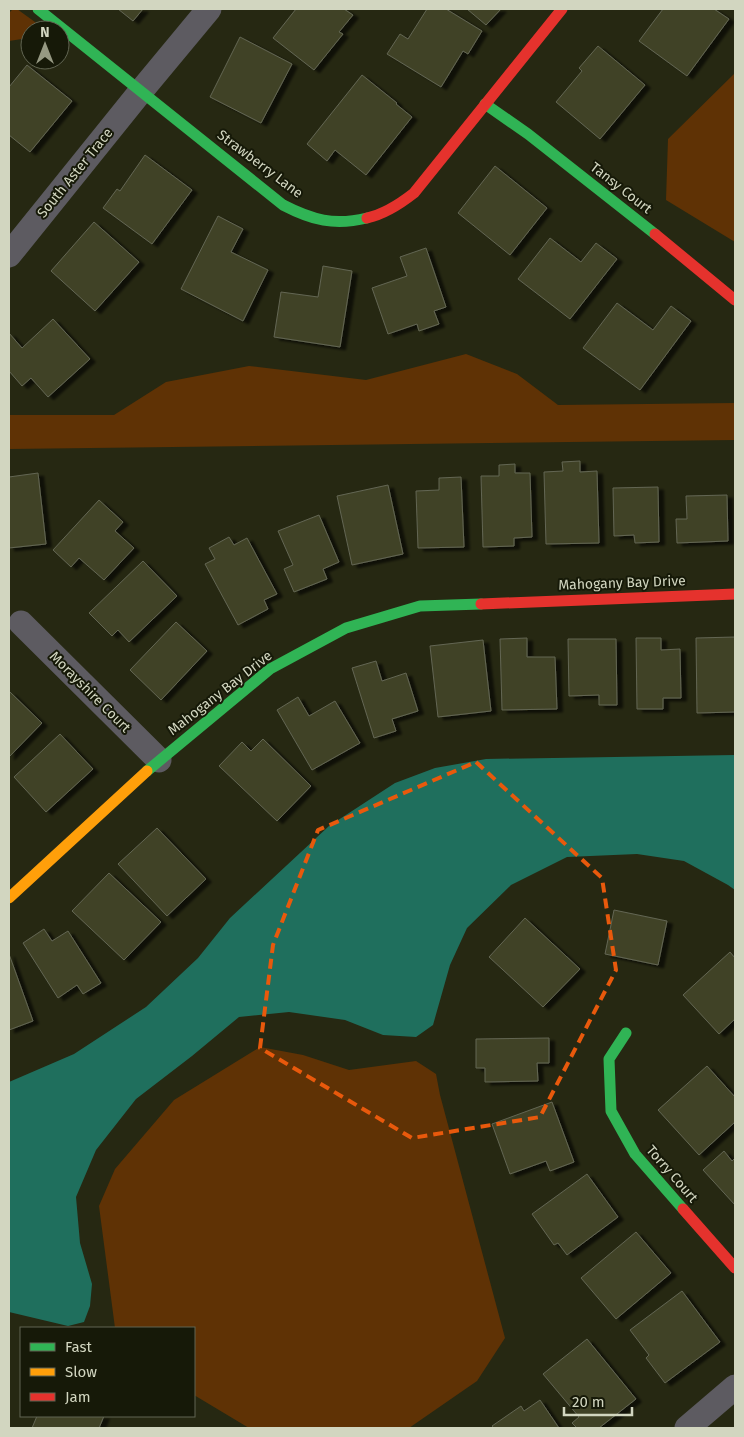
<svg xmlns="http://www.w3.org/2000/svg" width="744" height="1437" viewBox="0 0 744 1437" font-family="'Fira Sans',sans-serif">
<style>
.green{fill:#5f3205}
.water{fill:#1f6f5d}
.building{fill:#414328;stroke:#636653;filter:url(#shadow)}
.lines{fill:none;stroke-linecap:round;stroke-linejoin:round}
.street{stroke:#5d5b61;stroke-width:25}
.fast{stroke:#30b455;stroke-width:11}
.slow{stroke:#ff9f0a;stroke-width:11}
.jam{stroke:#e5322d;stroke-width:11}
.marked{fill:none;stroke:#e8590c;stroke-width:4;stroke-dasharray:10 6;stroke-linejoin:round}
.labels{text-anchor:middle;dominant-baseline:central;stroke-width:4;stroke-linejoin:round;paint-order:stroke}
.street-label{font-size:14px;fill:#d2d6c0;stroke:#161908}
</style>
<defs>
<filter id="shadow"><feDropShadow dx="5.5" dy="3" stdDeviation="1" flood-color="#0009"/></filter>
</defs>
<rect width="100%" height="100%" fill="#262812"/>
<path class="green" d="M13,9H17L46,30H30V43L22,39L9,41V13Z
M735,73V242L666,200L668,139Z
M466,354L517,374L558,405L735,403V440L9,449V415H114L166,382L249,366L366,380Z
M260,1047L303,1055L349,1070L416,1061L436,1074L440,1095L505,1338L477,1381L409,1428H249L194,1395V1328H115L99,1206L115,1169L174,1100Z"/>
<path class="water" d="M735,755V890L728,885L684,861L637,854L567,857L511,885L467,928L450,965L433,1025L416,1037L383,1035L345,1020L289,1012L239,1017L192,1056L136,1099L96,1150L76,1197L80,1243L92,1284L90,1306L84,1322L68,1326L9,1312V1082L74,1054L146,1007L198,958L230,918L329,826L395,783L435,768L486,759Z"/>
<path class="building" d="M118,9H143L133,21Z
M296,9H344L353,15L339,32L343,34L314,70L273,38Z
M427,9H446L482,31L468,54L463,51L441,87L387,54L400,34L408,39Z
M467,9H501L486,25Z
M663,9H714L729,19L687,76L639,41Z
M240,37L292,64L261,123L210,97Z
M598,46L645,85L600,139L556,102L582,71L579,68Z
M27,65L72,101L30,152L9,135V87Z
M362,75L397,103L396,104L412,117L366,175L335,150L327,161L307,144Z
M145,155L192,190L152,244L103,208L117,189L120,191Z
M495,166L547,208L510,255L458,213Z
M218,216L243,229L231,252L268,270L243,321L181,289Z
M94,222L139,262L95,311L51,271Z
M550,238L581,262L596,243L617,259L570,319L518,279Z
M426,248L446,307L434,311L439,324L419,331L417,324L388,334L372,288L407,276L400,257Z
M323,266L352,271L340,347L274,337L281,292L318,297Z
M617,303L653,330L671,306L691,321L640,390L583,348Z
M53,319L90,359L48,397L31,378L22,386L9,371V333L22,348Z
M580,461V472L597,471L599,543L546,544L544,472L563,471L562,462Z
M515,464V473H530L532,537L514,538V546L483,547L481,476H499V465Z
M38,473L46,544L9,548V477Z
M461,477L464,547L418,548L416,491L439,490V478Z
M388,485L403,554L352,565L337,496Z
M658,487L659,542L635,543L634,535L614,536L613,488Z
M727,495L728,541L677,543L676,519H687L686,496Z
M99,500L123,522L115,531L134,548L104,580L79,558L71,567L53,550Z
M319,515L339,562L323,569L327,579L294,592L284,569L293,565L278,531Z
M229,537L234,545L247,538L277,594L264,600L268,609L238,625L205,564L215,559L209,548Z
M143,561L177,596L129,642L118,630L112,636L89,613Z
M176,622L207,651L161,700L130,670Z
M735,637V712L697,713L696,638Z
M527,638V657H555L557,709L502,710L500,639Z
M636,638H661V650L680,649L681,698H663V709H637Z
M568,639H616L617,705H599V695L569,696Z
M483,640L491,711L438,717L430,646Z
M376,661L382,681L406,673L418,711L392,719L396,731L374,738L352,668Z
M10,692L42,723L9,757V694Z
M298,697L309,716L335,701L360,743L312,770L277,710Z
M60,734L93,769L46,812L14,777Z
M263,739L311,786L277,821L219,766L242,742L251,751Z
M157,828L206,879L167,916L118,864Z
M109,873L161,922L124,960L72,911Z
M614,910L667,921L658,965L605,954Z
M525,918L580,969L543,1007L489,957Z
M44,929L52,941L68,931L101,983L83,994L77,985L58,998L23,943Z
M730,952L735,958V1019L719,1034L683,995Z
M9,954L33,1021L9,1030Z
M549,1038V1063H537L538,1081L485,1082V1068H476V1039Z
M707,1066L735,1097V1122L699,1155L658,1110Z
M552,1102L574,1162L550,1171L546,1161L510,1174L492,1124Z
M724,1151L732,1161L735,1158V1205L703,1170Z
M587,1174L618,1217L567,1255L558,1243L554,1245L532,1214Z
M636,1232L671,1273L616,1319L581,1278Z
M682,1291L720,1342L665,1383L646,1358L649,1355L630,1330Z
M587,1339L636,1399L599,1428H577L572,1423L579,1417L543,1374Z
M540,1400L559,1428H494L492,1426L521,1406L524,1411Z
M37,1416H104L99,1428H32Z"/>
<g class="lines">
<path class="street" d="M9,255L141,91L209,9
M21,623L159,760
M687,1428L735,1387"/>
<path class="fast" d="M38,9L283,205C312,220 334,226 367,218
M485,104L528,134L655,234
M147,771L270,669L346,628L420,606L481,604
M626,1033L609,1059L611,1111L635,1154L683,1209"/>
<path class="slow" d="M9,898L147,771"/>
<path class="jam" d="M367,218C385,214 400,204 414,193L562,9
M655,234L735,300
M481,604L735,594
M683,1209L735,1268"/>
</g>
<path class="marked" d="M476,762L602,878L616,970L540,1117L412,1138L260,1048L273,945L318,830Z"/>
<g class="labels">
<g class="street-label">
<text transform="translate(260 164) rotate(37)">Strawberry Lane</text>
<text transform="translate(75 173) rotate(-51)">South Aster Trace</text>
<text transform="translate(621 188) rotate(38)">Tansy Court</text>
<text transform="translate(622 583) rotate(-2)">Mahogany Bay Drive</text>
<text transform="translate(90 692) rotate(45)">Morayshire Court</text>
<text transform="translate(220 693) rotate(-38)">Mahogany Bay Drive</text>
<text transform="translate(672 1174) rotate(49)">Torry Court</text>
</g>
</g>
<rect width="744" height="1437" fill="none" stroke="#d2d6c0" stroke-width="20"/>
<rect x="20" y="1327" width="175" height="90" fill="#161908" stroke="#616552"/>
<rect x="30" y="1343" width="25" height="8" fill="#30b455" stroke="#616552"/>
<text x="65" y="1352" font-size="15" fill="#d2d6c0">Fast</text>
<rect x="30" y="1368" width="25" height="8" fill="#ff9f0a" stroke="#616552"/>
<text x="65" y="1377" font-size="15" fill="#d2d6c0">Slow</text>
<rect x="30" y="1393" width="25" height="8" fill="#e5322d" stroke="#616552"/>
<text x="65" y="1402" font-size="15" fill="#d2d6c0">Jam</text>
<g transform="translate(45 45)"><circle r="24" fill="#161908" stroke="#616552"/>
<path d="M0-4L9 19L0 12L-9 19Z" fill="#969983"/>
<text y="-8" font-size="14" font-weight="bold" text-anchor="middle" fill="#d2d6c0">N</text>
</g>
<path d="M564 1407v8h68v-8" fill="none" stroke="#d2d6c0" stroke-width="2.5"/>
<text x="572" y="1407" font-size="15" fill="#d2d6c0" stroke="#161908" stroke-width="4" paint-order="stroke">20 m</text>
</svg>
